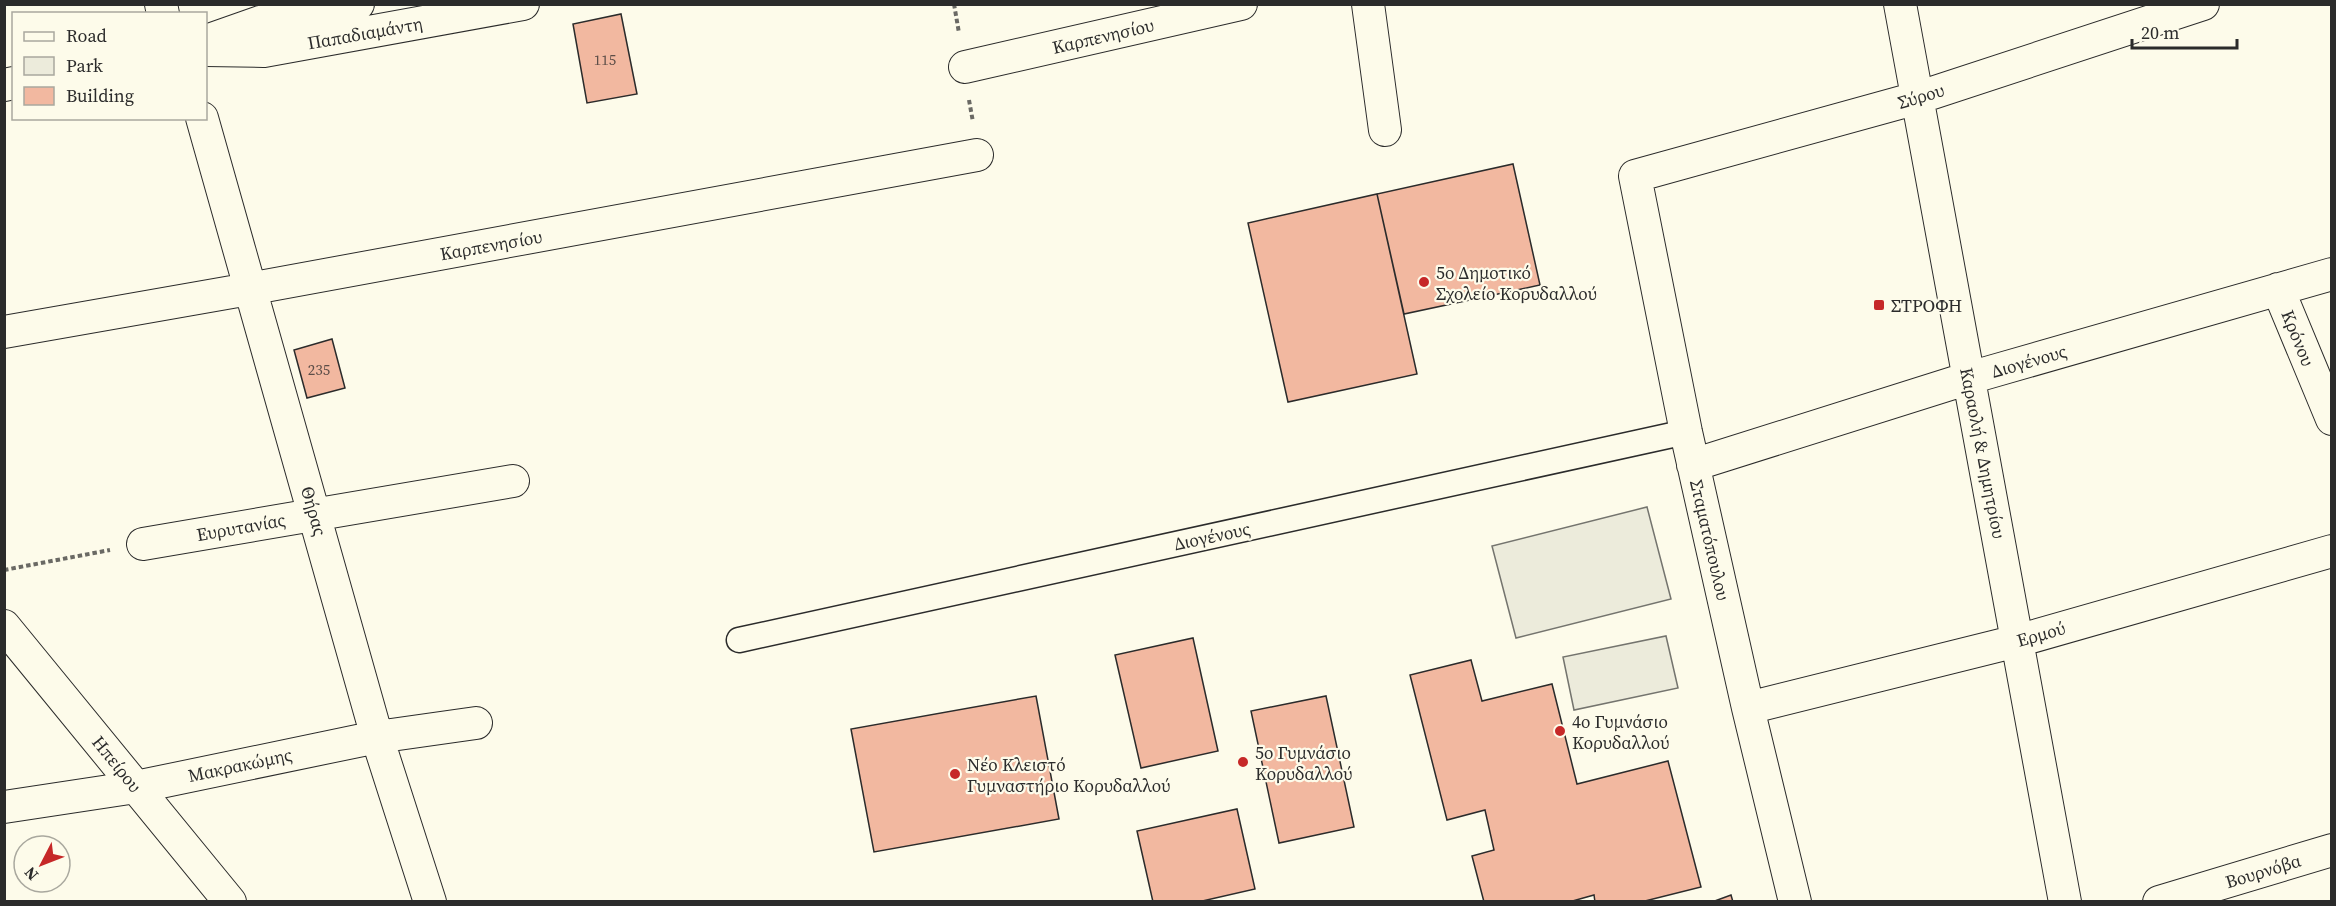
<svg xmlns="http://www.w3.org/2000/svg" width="2336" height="906" viewBox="0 0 2336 906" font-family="'Source Serif 4',serif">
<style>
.green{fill:#ecebdb;stroke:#74746e;stroke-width:1.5}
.building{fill:#f2b8a0;stroke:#2b2b2b;stroke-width:1.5}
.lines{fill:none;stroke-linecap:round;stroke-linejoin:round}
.pedestrian-casing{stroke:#2b2b2b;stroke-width:27}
.minor-casing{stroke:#2b2b2b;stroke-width:34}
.path{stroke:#6a6964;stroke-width:4;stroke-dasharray:4.5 3;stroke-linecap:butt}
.pedestrian{stroke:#fdfbea;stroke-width:24}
.minor{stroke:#fdfbea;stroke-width:32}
.poi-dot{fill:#c62828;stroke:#fdfbea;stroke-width:2}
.labels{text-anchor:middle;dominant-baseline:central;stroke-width:4.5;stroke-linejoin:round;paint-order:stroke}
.number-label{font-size:15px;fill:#5d4e48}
.street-label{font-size:18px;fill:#2b2b2b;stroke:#fdfbea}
.poi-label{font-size:18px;fill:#2b2b2b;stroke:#fdfbea;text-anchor:start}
</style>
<rect width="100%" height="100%" fill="#fdfbea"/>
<path class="green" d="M1647,507L1671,599L1516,638L1492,546Z
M1666,636L1678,688L1574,710L1563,657Z"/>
<path class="building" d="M621,14L637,94L587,103L573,24Z
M1513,164L1540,285L1404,314L1377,194Z
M1377,194L1417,374L1288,402L1248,223Z
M332,339L345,388L307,398L294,350Z
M1193,638L1218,751L1141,768L1115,655Z
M1471,660L1482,701L1552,684L1577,784L1668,761L1701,887L1641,902H1595L1594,895L1569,902H1484L1472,856L1494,850L1485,810L1447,820L1410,675Z
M1036,696L1059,819L874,852L851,729Z
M1326,696L1354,827L1279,843L1251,711Z
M1237,809L1255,889L1198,902H1153L1137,831Z
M1731,895L1733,902H1712Z"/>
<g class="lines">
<g class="pedestrian-casing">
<path id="pedestrian" d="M739,640L1686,432"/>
</g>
<g class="minor-casing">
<path id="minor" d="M161,4L163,14
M1368,4L1385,130
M1900,4L2065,902
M206,41L260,22L358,4
M206,50L264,51L523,4
M965,67L1241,4
M4,85L14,83
M202,118L377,737L430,902
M2278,289L2332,419
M4,332L249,289L977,155
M1693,465L1969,378L2332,274
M143,544L513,481
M4,626L230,902
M1748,708L2017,641L2332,551
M4,807L136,787L377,737L476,723
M1795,902L1748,708L1686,432L1635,176L1917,98L2203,4
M2159,902L2332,850"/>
</g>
<path class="path" d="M954,4L959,33
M969,100L973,122
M4,570L110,550"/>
<use href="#pedestrian" class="pedestrian"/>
<use href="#minor" class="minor"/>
</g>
<g class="poi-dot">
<circle cx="1424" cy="282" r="6"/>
<rect x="1873" y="299" width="12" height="12" rx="3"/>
<circle cx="1560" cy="731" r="6"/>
<circle cx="1243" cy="762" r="6"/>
<circle cx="955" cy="774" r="6"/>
</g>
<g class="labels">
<g class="number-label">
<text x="605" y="59">115</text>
<text x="319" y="369">235</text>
</g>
<g class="street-label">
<text transform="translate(365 33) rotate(-10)">Παπαδιαμάντη</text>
<text transform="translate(1103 36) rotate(-13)">Καρπενησίου</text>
<text transform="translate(1921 96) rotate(-17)">Σύρου</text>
<text transform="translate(491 245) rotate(-10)">Καρπενησίου</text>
<text transform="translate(2298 338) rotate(68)">Κρόνου</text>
<text transform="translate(2029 361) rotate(-16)">Διογένους</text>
<text transform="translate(1983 453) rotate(79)">Καραολή &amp; Δημητρίου</text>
<text transform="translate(314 511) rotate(74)">Θήρας</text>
<text transform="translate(241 527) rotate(-10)">Ευρυτανίας</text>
<text transform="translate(1212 536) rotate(-12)">Διογένους</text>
<text transform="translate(1710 540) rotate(77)">Σταματόπουλου</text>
<text transform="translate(2041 634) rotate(-16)">Ερμού</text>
<text transform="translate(117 764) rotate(51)">Ηπείρου</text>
<text transform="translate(240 765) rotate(-12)">Μακρακώμης</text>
<text transform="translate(2263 871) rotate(-17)">Βουρνόβα</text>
</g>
<g class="poi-label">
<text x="1436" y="272">5ο Δημοτικό<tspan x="1436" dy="21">Σχολείο Κορυδαλλού</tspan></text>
<text x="1891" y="305">ΣΤΡΟΦΗ</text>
<text x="1572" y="721">4ο Γυμνάσιο<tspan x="1572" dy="21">Κορυδαλλού</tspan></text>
<text x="1255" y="752">5ο Γυμνάσιο<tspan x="1255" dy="21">Κορυδαλλού</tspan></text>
<text x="967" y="764">Νέο Κλειστό<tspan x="967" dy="21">Γυμναστήριο Κορυδαλλού</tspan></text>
</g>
</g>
<rect width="2336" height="906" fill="none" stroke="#2b2b2b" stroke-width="12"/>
<rect x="12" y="12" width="195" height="108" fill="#fdfbea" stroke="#a9a89e" stroke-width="1.5"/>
<rect x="24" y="32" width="30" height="9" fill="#fdfbea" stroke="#a9a89e" stroke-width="1.5"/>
<text x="66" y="42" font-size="18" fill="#2b2b2b">Road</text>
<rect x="24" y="57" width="30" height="18" fill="#ecebdb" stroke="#a9a89e" stroke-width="1.5"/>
<text x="66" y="72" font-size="18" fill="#2b2b2b">Park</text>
<rect x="24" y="87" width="30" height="18" fill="#f2b8a0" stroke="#a9a89e" stroke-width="1.5"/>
<text x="66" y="102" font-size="18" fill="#2b2b2b">Building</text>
<g transform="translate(42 864) rotate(228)"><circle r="28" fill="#fdfbea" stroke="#a9a89e" stroke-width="1.5"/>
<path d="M0-4.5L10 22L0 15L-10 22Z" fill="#c62828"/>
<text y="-9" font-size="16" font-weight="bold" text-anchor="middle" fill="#2b2b2b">N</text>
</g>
<path d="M2132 39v9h105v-9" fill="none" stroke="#2b2b2b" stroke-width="3"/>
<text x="2141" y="39" font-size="18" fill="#2b2b2b" stroke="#fdfbea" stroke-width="4.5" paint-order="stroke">20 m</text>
</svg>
